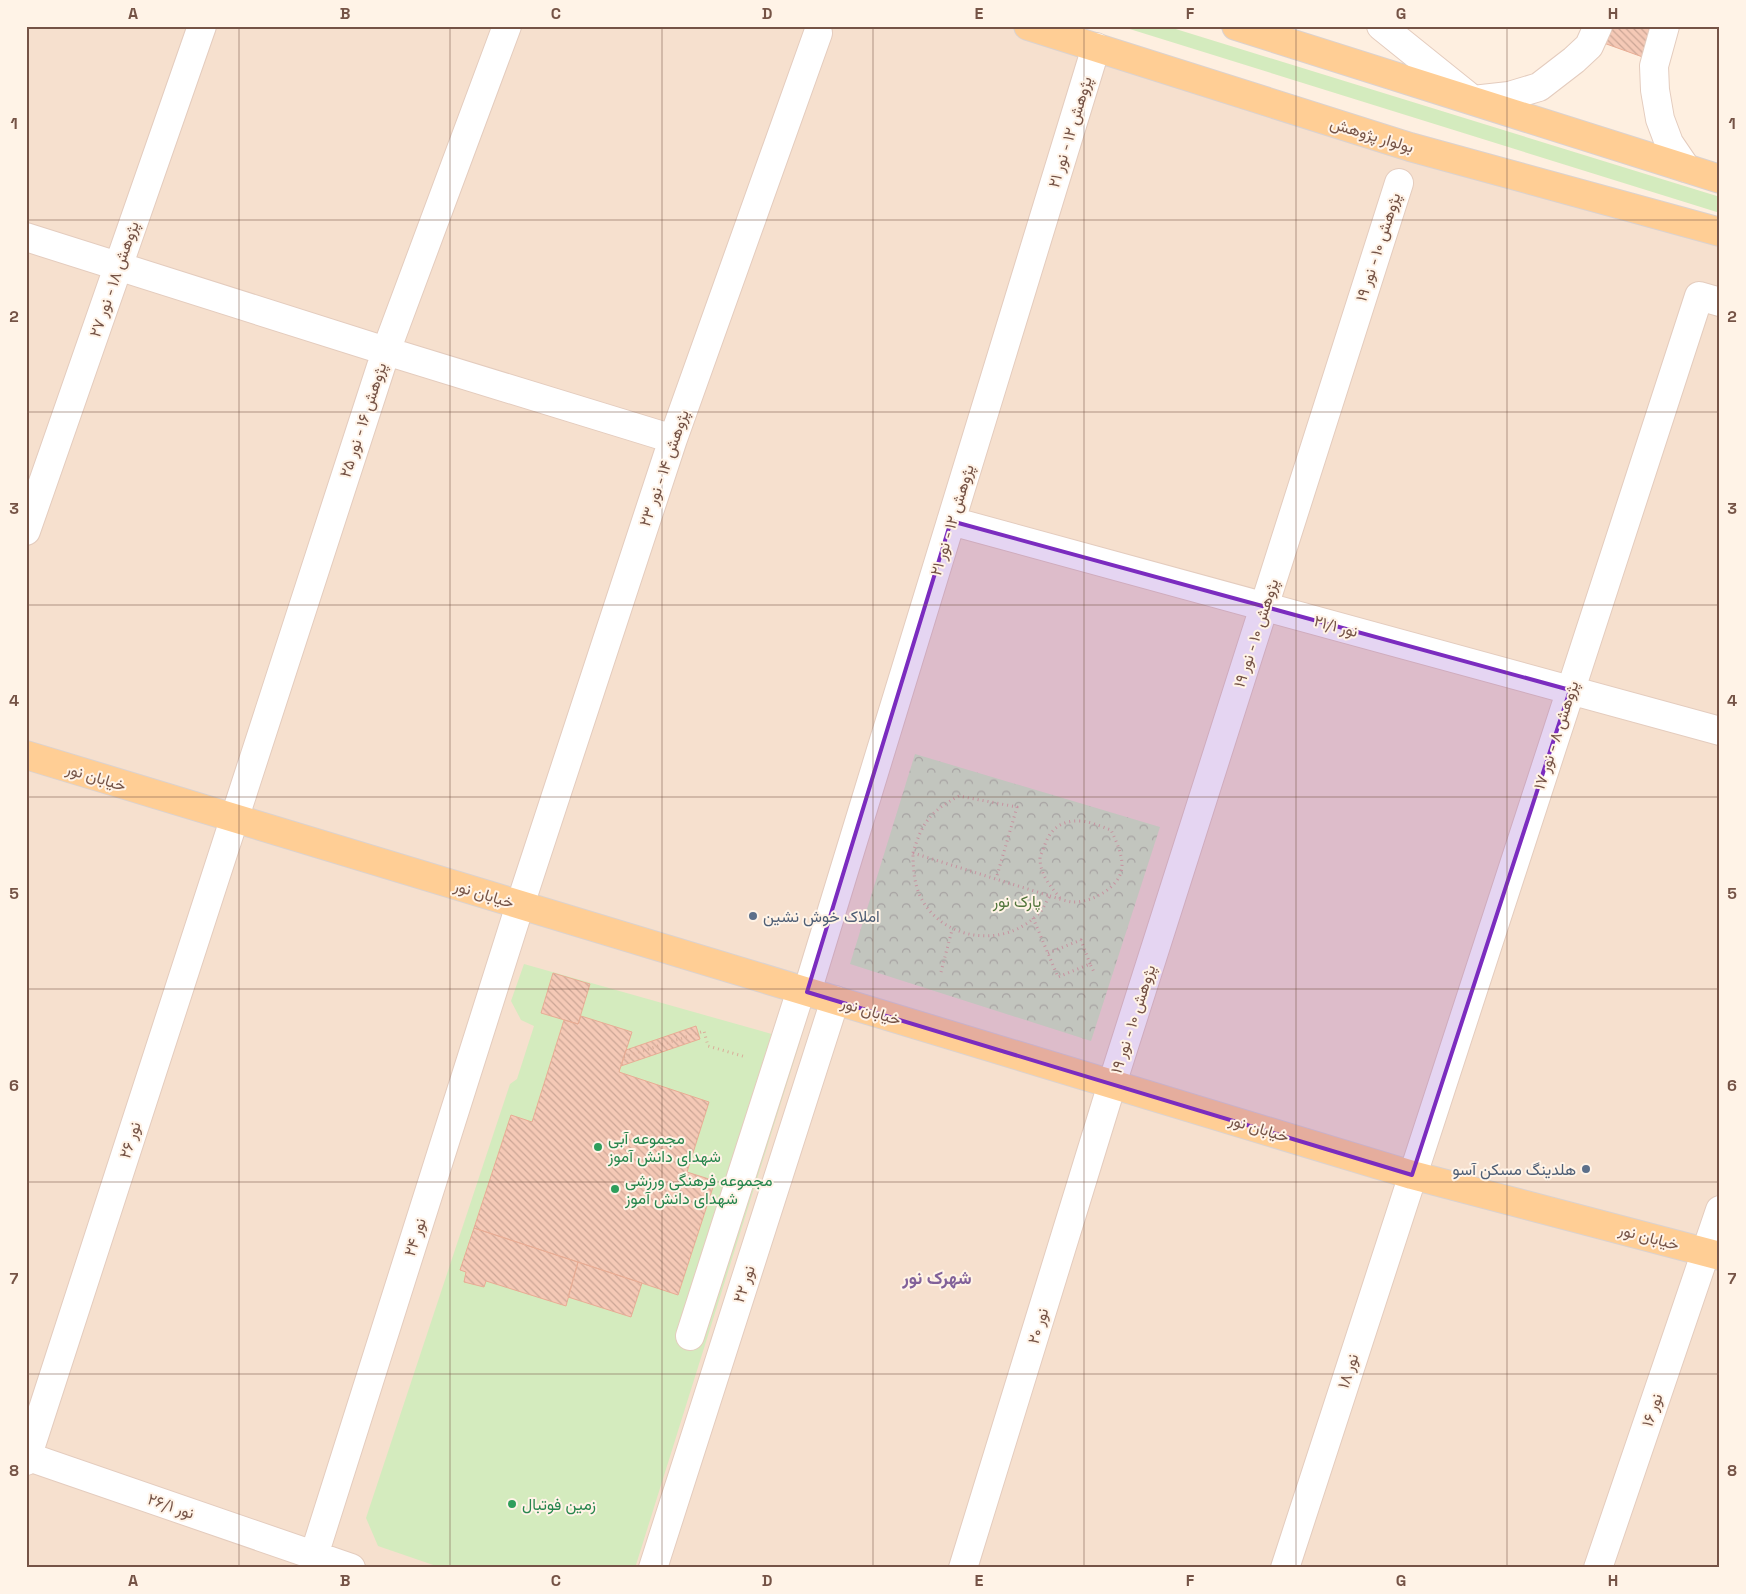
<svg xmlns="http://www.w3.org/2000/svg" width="1746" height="1594" viewBox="0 0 1746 1594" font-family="'Space Grotesk',Vazirmatn,sans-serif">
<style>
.residential{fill:#f6e0ce}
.green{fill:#d4ebbe}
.park{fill:url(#park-crowns)}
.building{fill:url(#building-back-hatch);stroke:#e8ad95}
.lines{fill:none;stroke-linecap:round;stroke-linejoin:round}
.minor-casing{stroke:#e4ccbe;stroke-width:30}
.major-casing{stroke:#dbd2cf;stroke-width:30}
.path{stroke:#d9ac99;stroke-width:3;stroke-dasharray:1 4;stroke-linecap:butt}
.minor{stroke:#fff;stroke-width:28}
.major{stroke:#ffce95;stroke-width:28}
.marked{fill:#7b2cbf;fill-opacity:0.2;stroke:#7b2cbf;stroke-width:4;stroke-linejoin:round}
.grid{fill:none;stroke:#755346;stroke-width:1;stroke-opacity:0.55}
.service-dot{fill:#5c6f8a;stroke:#fff3e7;stroke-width:2}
.leisure-dot{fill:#2e9e5b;stroke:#fff3e7;stroke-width:2}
.labels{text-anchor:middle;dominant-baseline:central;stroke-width:4;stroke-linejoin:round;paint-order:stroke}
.street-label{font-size:16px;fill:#755346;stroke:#fff3e7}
.park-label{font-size:16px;fill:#52763b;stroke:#fff3e7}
.service-label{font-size:16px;fill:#4e5e75;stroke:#fff3e7;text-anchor:start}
.leisure-label{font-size:16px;fill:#27864d;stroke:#fff3e7;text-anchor:start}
.neighbourhood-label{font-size:18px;font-weight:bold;fill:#816199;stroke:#fff3e7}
.neatline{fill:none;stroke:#755346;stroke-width:2}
.grid-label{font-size:16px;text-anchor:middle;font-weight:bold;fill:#755346}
</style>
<defs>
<pattern id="park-crowns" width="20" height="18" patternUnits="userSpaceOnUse" patternTransform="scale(1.25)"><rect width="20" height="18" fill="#d4ebbe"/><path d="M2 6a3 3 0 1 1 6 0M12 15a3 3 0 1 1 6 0" fill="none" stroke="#b1c19c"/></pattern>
<pattern id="building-back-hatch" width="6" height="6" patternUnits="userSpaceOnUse" patternTransform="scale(1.25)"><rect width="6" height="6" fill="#f5c9b6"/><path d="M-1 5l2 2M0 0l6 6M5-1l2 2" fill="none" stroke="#cba696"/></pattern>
</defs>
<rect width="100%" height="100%" fill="#feefe0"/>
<path class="residential" d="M26,26H1027L1720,235V1568H26Z"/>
<path class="green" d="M1120,26H1166L1720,197V213Z
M524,964L800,1042L635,1568H442L378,1546L366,1518L510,1084L517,1079L534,1026L521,1020L511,1001Z"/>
<path class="park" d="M915,754L1160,827L1091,1041L850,964Z"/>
<path class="building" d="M1591,26H1679L1665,65L1587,37Z
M553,973L590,984L578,1024L541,1013Z
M581,1016L632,1032L619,1072L709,1102L687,1172L715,1181L678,1295L474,1228L511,1115L532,1122L564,1020L578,1024Z
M696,1026L700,1039L621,1066L626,1050Z
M474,1228L578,1262L566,1306L486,1281L484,1287L464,1282L466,1272L460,1270Z
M578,1262L642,1283L631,1317L568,1297Z"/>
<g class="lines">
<g class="minor-casing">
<path id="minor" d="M1381,26L1473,100L1509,96L1539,87L1574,60L1589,46L1598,26
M1665,26L1654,66L1655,90L1660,119L1669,143L1686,168
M26,237L386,351L673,439
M951,521L1720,731
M26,531L202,26
M807,992L1096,47
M690,1336L801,990
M26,1456L351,1568
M26,1461L386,351L507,26
M310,1568L520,905L673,439L818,33
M653,1568L835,1000
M963,1568L1112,1084L1399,183
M1285,1568L1699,296L1720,302
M1598,1568L1720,1210"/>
</g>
<g class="major-casing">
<path id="major" d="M1028,26L1410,147L1720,232
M1236,26L1720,179
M26,755L1412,1175L1720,1256"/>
</g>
<path class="path" d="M913,853L1050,896C1046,901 1044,908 1040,912C1007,949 944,942 921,898C914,884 913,868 913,853Z
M913,853C922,822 931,811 959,796L1017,807L996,879
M1050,896C1057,898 1065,901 1072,902C1089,903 1113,891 1120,875C1126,861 1117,843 1111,830C1102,827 1092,822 1081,821C1061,820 1050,829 1044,847C1043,851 1040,855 1040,858C1040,875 1051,887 1061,899
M1033,918L1058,977L1090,964L1094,972
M1048,953L1081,940L1090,964
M941,972L952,930
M624,1057L704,1031L708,1046L746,1057"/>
<use href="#minor" class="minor"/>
<use href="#major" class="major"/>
</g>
<path class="marked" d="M951,521L1570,690L1412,1175L807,992Z"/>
<path class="grid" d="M239,26V1568M450,26V1568M662,26V1568M873,26V1568M1084,26V1568M1296,26V1568M1507,26V1568M26,220H1720M26,412H1720M26,605H1720M26,797H1720M26,989H1720M26,1182H1720M26,1374H1720"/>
<g class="service-dot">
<circle cx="753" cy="916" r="5"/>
<circle cx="1586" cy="1169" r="5"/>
</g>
<g class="leisure-dot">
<circle cx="598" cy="1147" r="5"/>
<circle cx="615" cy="1189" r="5"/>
<circle cx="512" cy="1504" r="5"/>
</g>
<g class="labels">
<g class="street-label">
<text transform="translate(1070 132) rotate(-73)">پژوهش ۱۲ - نور ۲۱</text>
<text transform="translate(1372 135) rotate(17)">بولوار پژوهش</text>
<text transform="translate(1378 247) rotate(-72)">پژوهش ۱۰ - نور ۱۹</text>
<text transform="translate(114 279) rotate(-71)">پژوهش ۱۸ - نور ۲۷</text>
<text transform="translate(363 420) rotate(-72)">پژوهش ۱۶ - نور ۲۵</text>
<text transform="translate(664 468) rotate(-71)">پژوهش ۱۴ - نور ۲۳</text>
<text transform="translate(952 520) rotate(-73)">پژوهش ۱۲ - نور ۲۱</text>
<text transform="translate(1336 626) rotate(15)">نور ۲۱/۱</text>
<text transform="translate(1256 633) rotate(-72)">پژوهش ۱۰ - نور ۱۹</text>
<text transform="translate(1556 735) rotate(-72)">پژوهش ۸ - نور ۱۷</text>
<text transform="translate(96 777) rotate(17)">خیابان نور</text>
<text transform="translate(484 894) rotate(17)">خیابان نور</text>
<text transform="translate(871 1011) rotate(17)">خیابان نور</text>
<text transform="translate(1133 1019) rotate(-72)">پژوهش ۱۰ - نور ۱۹</text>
<text transform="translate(1259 1128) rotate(17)">خیابان نور</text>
<text transform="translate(130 1140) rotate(-72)">نور ۲۶</text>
<text transform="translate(415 1237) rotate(-72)">نور ۲۴</text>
<text transform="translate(1649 1237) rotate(15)">خیابان نور</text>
<text transform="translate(744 1284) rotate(-72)">نور ۲۲</text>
<text transform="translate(1038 1326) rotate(-73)">نور ۲۰</text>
<text transform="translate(1348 1371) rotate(-72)">نور ۱۸</text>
<text transform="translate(1652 1410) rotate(-71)">نور ۱۶</text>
<text transform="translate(171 1506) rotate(19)">نور ۲۶/۱</text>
</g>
<g class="park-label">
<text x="1017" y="901">پارک نور</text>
</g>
<g class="service-label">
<text x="763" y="916">املاک خوش نشین</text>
<text x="1576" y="1169" text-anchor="end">هلدینگ مسکن آسو</text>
</g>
<g class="leisure-label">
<text x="608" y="1138">مجموعه آبی<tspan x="608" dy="18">شهدای دانش آموز</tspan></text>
<text x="625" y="1180">مجموعه فرهنگی ورزشی<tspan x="625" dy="18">شهدای دانش آموز</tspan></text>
<text x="522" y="1504">زمین فوتبال</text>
</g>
<g class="neighbourhood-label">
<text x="937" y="1277">شهرک نور</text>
</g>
</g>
<rect width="1746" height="1594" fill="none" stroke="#fff3e7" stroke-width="55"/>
<rect x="28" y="28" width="1690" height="1538" class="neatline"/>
<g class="grid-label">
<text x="133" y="19">A</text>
<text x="345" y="19">B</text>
<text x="556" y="19">C</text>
<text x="767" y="19">D</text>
<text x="979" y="19">E</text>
<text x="1190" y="19">F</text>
<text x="1401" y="19">G</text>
<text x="1613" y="19">H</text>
<text x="14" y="129">1</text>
<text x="1732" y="129">1</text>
<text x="14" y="322">2</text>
<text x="1732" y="322">2</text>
<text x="14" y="514">3</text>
<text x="1732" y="514">3</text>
<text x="14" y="706">4</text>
<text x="1732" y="706">4</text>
<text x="14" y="899">5</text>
<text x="1732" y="899">5</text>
<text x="14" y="1091">6</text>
<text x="1732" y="1091">6</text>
<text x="14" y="1284">7</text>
<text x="1732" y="1284">7</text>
<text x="14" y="1476">8</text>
<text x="1732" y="1476">8</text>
<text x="133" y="1586">A</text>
<text x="345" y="1586">B</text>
<text x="556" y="1586">C</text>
<text x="767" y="1586">D</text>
<text x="979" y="1586">E</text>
<text x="1190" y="1586">F</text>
<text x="1401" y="1586">G</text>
<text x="1613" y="1586">H</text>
</g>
</svg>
